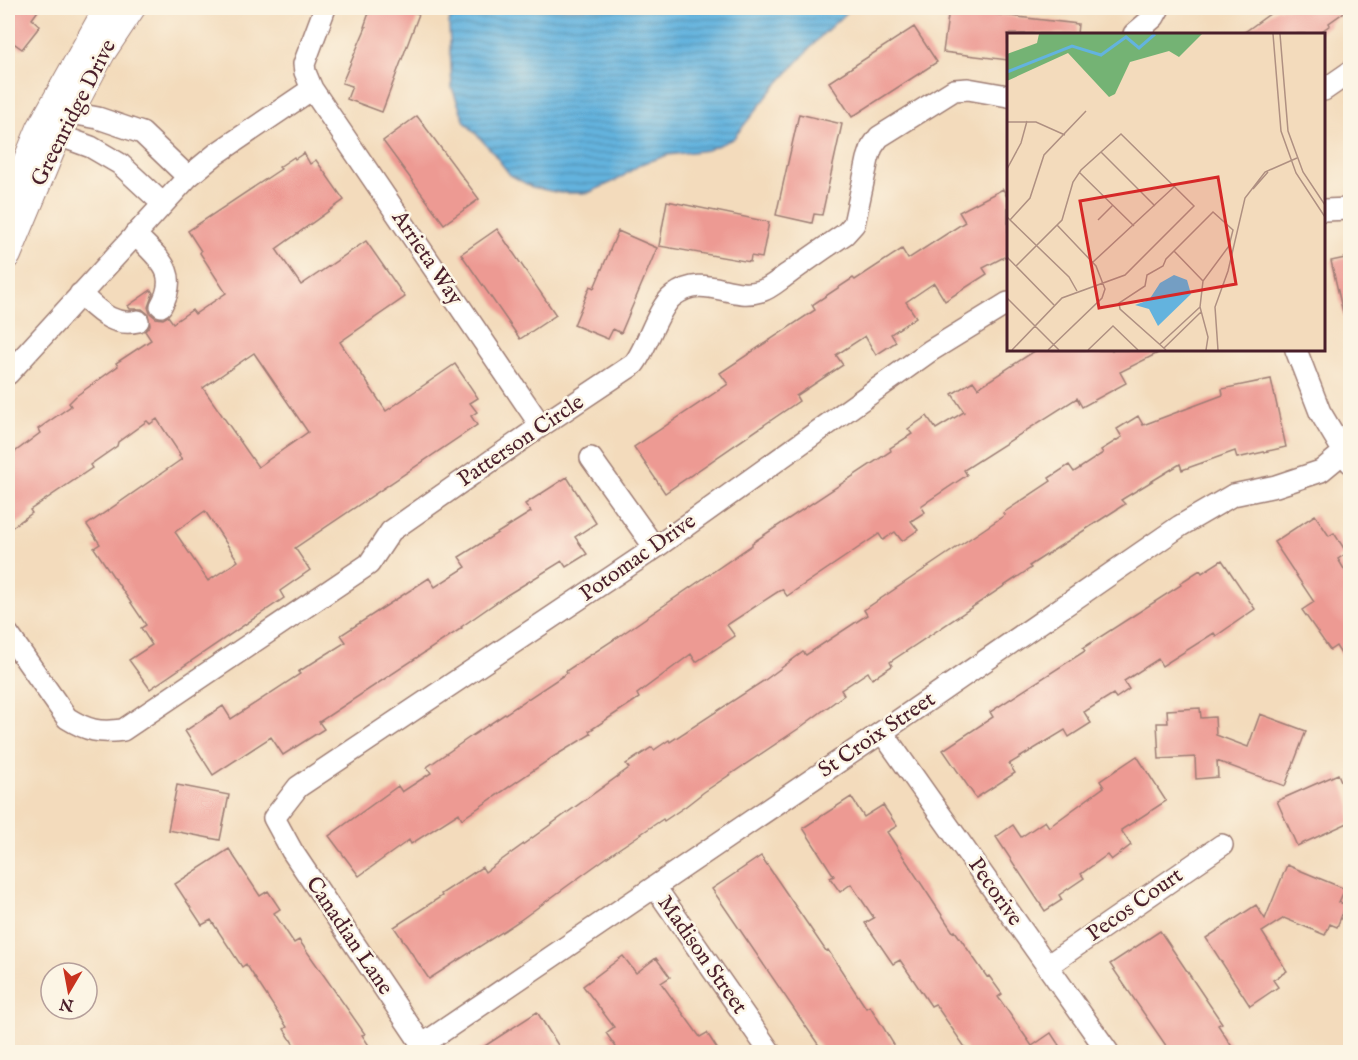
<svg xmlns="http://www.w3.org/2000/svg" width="1358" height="1060" viewBox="0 0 1358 1060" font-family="'IM FELL English',serif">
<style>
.water{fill:url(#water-rules);stroke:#566984;stroke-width:1.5}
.building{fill:#ed9a93;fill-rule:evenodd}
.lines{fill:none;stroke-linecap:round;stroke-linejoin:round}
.minor-casing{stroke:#9e7d74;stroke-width:24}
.tertiary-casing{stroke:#9e7d74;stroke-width:28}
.minor{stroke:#fff;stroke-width:21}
.tertiary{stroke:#fff;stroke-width:26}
.labels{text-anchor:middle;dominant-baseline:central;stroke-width:5;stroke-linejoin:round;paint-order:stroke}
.street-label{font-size:22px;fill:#4a1f2b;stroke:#fcf5e5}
.inset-river{fill:none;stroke:#63b3de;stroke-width:3}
.inset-road{fill:none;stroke:#af9082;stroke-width:1.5}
.view{fill:#d62828;fill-opacity:0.15;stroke:#d62828;stroke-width:3}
.inset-edge{fill:none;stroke:#4a1f2b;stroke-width:3}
</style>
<defs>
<pattern id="water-rules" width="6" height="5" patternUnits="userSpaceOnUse" patternTransform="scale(1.5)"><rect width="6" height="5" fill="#63b3de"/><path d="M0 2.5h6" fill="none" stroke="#5491b4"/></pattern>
</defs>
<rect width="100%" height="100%" fill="#fcf5e5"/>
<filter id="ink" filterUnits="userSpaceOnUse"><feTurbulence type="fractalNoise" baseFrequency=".0167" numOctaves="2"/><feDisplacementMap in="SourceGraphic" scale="12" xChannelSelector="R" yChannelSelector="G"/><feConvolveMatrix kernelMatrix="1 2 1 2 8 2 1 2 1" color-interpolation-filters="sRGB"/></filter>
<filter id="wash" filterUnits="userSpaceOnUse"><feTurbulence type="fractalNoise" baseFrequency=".008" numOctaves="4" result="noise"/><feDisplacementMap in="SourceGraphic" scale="24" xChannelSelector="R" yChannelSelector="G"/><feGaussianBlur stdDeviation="1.35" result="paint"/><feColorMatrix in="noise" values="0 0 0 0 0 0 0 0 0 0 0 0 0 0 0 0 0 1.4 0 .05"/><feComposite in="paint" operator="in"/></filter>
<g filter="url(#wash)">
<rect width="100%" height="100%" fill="#f3dbbc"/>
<path class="water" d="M452,8H851L822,35L773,89L733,139L707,150L668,155L641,164L617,180L588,193H560L532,187L510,175L491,150L465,122L452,88L449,24Z"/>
<g id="blocks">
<path class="building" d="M8,8H40L32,19L40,26L22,49L8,39Z
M379,8H401L419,14L382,112L347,99L352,86L342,83L366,27H364L370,10L377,13Z
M1278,8H1350L1329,23L1330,25L1318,34H1242Z
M949,9L1078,24L1077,34H1008V60L943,52Z
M914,27L937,62L852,117L829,82Z
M799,114L842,124L822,215L814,214L812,223L776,215Z
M417,116L479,199L444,224L383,141Z
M304,153L310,164L316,160L344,200L276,249L301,285L366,241L405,297L340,342L386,411L455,364L478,398L470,403L477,412L471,416L477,425L295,548L310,570L280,591L284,598L150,689L129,660L152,645L141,628L146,625L94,548L100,544L87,525L182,459L179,456L180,454L157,419L150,424L147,421L118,442L117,446L90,465L92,468L30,510L32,513L8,530V457L40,433L38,429L71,406L69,403L76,396L118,366L116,363L151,340L145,331L150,325L148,314L142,309H130L128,306L151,290L153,293L148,307L150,313L156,318L163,319L168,316L173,323L192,310L195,314L226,293L200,253L201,251L188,231L281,169L279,167L294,157L295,159ZM254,353L308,432L258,467L203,388ZM205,511L238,561L208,581L175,532Z
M1003,189L1008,199V255L983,268L987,274L945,301L934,283L906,302L916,317L891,334L896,342L876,355L865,336L836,355L843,365L796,396L799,401L665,493L634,447L728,384L720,373L815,310L812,305L853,278L855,280L902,249L908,259L965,222L959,212Z
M667,201L769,222L762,258L751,256L750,262L659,246Z
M497,229L556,315L520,339L461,254Z
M618,231L657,248L621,333L613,329L608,339L574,325L590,286L594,288Z
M1350,257V316L1344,317L1331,261Z
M1036,350H1164L1120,372L1126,383L1082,407L1077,398L964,470L967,475L921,506L925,512L911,521L918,530L902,541L895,532L883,540L879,534L787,596L782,589L727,625L735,636L696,662L691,654L637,694L639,698L589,731L591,734L553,757L462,819L459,813L411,844L409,840L359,876L329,836L398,786L402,792L431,773L427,767L473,735L567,673L566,671L618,637L752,545V543L891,451L890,448L912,434L908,429L927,416L936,429L964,412L952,394L973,381L978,388Z
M1271,379L1286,447L1237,458L1235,451L1182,470L1180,464L1121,500L1125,504L1029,566L1031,568L890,662L892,666L872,679L868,672L841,690L844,695L798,729L704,792L686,806L664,821L663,819L617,850L519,921L429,979L394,927L442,896L441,894L482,867L485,872L629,768L626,764L652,747L654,750L669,740L670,742L765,680L803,652L806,655L867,615L864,610L1005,515L1003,513L1051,481L1049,478L1069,465L1074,472L1103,453L1101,450L1122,437L1117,429L1138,416L1143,425L1223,395L1222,389Z
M567,477L596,523L575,537L587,554L566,567L562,561L507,595L461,627L462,628L319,722L324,729L283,755L271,737L213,775L185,731L223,706L231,719L300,674L298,672L346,642L341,635L429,578L435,587L466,567L459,557L531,512L525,504Z
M1315,515L1329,536L1334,533L1347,553L1338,559L1350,579V668L1336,646L1330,650L1302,610L1314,602L1274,542Z
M1222,560L1255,609L1216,636L1214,633L1162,666L1158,659L1124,681L1129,689L1116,698L1113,694L1084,712L1091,723L1069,737L1065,730L1009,764L1015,773L976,798L943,750L993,717L990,712L1085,651L1083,648L1181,585L1180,583L1200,570L1202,573Z
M1200,708L1201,718L1215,717L1216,735L1248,747L1260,714L1306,731L1285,786L1217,761L1218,777L1196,779L1195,757L1159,759L1157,723H1168L1167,710Z
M1137,756L1166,801L1121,830L1131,845L1111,860L1107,855L1081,874L1084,878L1059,895L1062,900L1045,911L996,837L1013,825L1021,837L1045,821L1049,827L1104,787L1100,781Z
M1338,774L1350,802V822L1297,846L1277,801Z
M177,785L229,795L220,840L168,830Z
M851,797L864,817L883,805L897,826L887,832L953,932L955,931L987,977L989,976L1002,994L998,997L1032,1046L1051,1033L1064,1053H969L935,1004L931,1006L900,960L893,964L865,923L874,918L851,884L840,892L830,878L834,876L803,828Z
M229,849L260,896L268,891L280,909L274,913L294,943L299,940L365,1034L362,1035L374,1053H299L284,1029L287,1027L246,964L242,967L211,920L202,925L175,884Z
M761,856L826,951L828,950L866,1008L870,1006L899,1053H824L712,889Z
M1287,865L1345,889L1339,902L1346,905L1337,927L1330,924L1325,935L1284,918L1262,932L1287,971L1273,980L1278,987L1250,1006L1206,938L1256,905L1265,919Z
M1160,931L1222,1023L1218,1025L1236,1053H1171L1110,964Z
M623,956L636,973L656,958L670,977L661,983L700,1037L707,1033L720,1053H620L606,1033L614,1027L583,986Z
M537,1012L563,1053H474Z"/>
</g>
</g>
<g filter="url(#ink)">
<use href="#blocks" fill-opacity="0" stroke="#9e7d74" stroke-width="1.5"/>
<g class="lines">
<g class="minor-casing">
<path id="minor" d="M325,8L304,64L305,72L312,89L541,426
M1134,34L1154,17L1159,8
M1324,90L1350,72
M71,113L98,118L142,133L188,177
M58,135L91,147L120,164L163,204
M1324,210L1350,209
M135,234C157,258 181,271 161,306
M80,294C98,310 112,327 138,321
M1296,350L1320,412L1350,462
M8,374L188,177L216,154L312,89
M591,458L655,548
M8,634L67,718C88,731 99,733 123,730L369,564L391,531L541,426L634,364C647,348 658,307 673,296C705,272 729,301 761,291C771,288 780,279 788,274C807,260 826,247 845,234L854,224L868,159L872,147L879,137L954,90L968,89L1008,96
M882,732L1108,1052
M655,887L770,1052
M1047,966L1222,845
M422,1045L882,732L1180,526L1233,495L1276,486L1321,471L1344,452
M427,1052L292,851L274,818L298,787L655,548L930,351L1008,303"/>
</g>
<g class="tertiary-casing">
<path id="tertiary" d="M8,205L40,128L107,8
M8,255L58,135L102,53L132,8"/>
</g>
<use href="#minor" class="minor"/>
<use href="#tertiary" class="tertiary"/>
</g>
</g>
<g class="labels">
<g class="street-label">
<text transform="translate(74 113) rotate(-63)">Greenridge Drive</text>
<text transform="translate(427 258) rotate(56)">Arrieta Way</text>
<text transform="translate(521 441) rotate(-34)">Patterson Circle</text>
<text transform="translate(638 558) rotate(-35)">Potomac Drive</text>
<text transform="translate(877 735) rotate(-34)">St Croix Street</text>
<text transform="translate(995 892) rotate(55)">Pecorive</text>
<text transform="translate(1135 905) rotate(-35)">Pecos Court</text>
<text transform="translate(349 936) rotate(56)">Canadian Lane</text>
<text transform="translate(702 955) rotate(55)">Madison Street</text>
</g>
</g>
<g transform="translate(1007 33)">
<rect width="318" height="318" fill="#f3dbbc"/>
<path d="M32,1H195L172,24L162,18L123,29L108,61L102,64L61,20L0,48V21L30,10Z" fill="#74b374"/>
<path d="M167,242L180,247L184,261L151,293L142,276L128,272L142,267L153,250Z" fill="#63b3de"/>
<path class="inset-river" d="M0,39L65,13L94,22L119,4L132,15L148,1"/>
<path class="inset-road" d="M266,1L274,98L289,140L318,184M273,1L281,98L296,139L318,172M0,89H29L58,102M94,119L148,173M0,136L14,110L20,88M72,139L127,193M246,156L261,139M0,184L62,244L70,258M3,187L23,165L37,122L79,78M91,187L106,172M167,218L196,248M0,224L47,272M86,229L168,153M0,265L52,317M153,311L193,274M157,315L194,279M5,317L55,265L118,242L187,173L114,101L74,137L66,149L55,187L9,233M41,317L95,265L98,256L89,233L50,192M81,317L106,293L131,317M159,317L113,276L112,270L138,253L140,242L156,233L159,226L206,179L226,197L222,213L196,248L193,274L201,304L199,317M211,317L208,274L221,238L238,165L258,139L290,125"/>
<path class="view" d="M211,144L229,251L92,275L73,168Z"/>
<rect width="318" height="318" class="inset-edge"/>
</g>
<rect width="1358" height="1060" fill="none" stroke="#fcf5e5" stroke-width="30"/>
<g transform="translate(69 991) rotate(190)"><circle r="28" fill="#fcf5e5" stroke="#b59f9b" stroke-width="1.5"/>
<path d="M0-4.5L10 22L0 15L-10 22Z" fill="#c8321e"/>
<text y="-9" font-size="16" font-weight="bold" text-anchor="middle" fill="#4a1f2b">N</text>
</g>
</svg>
